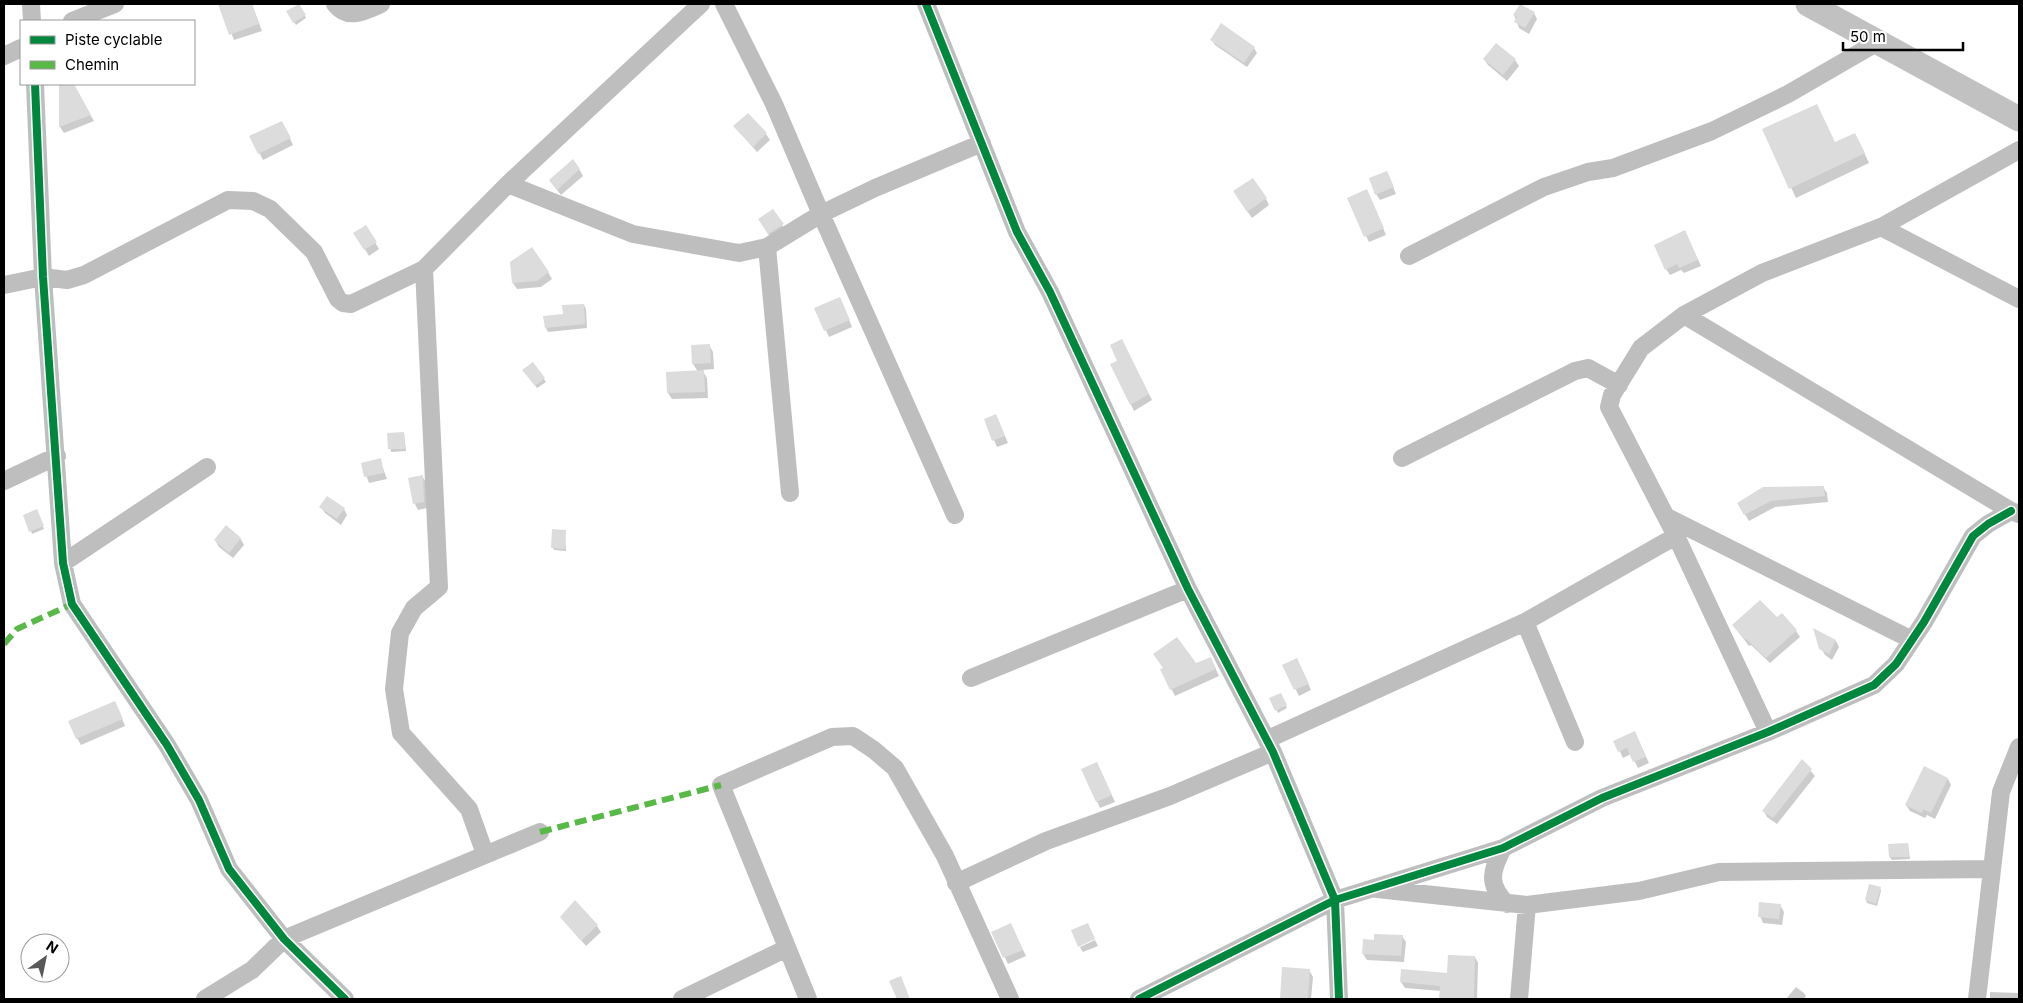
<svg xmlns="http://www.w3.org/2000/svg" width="2023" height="1003" viewBox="0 0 2023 1003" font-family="Inter,sans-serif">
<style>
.shadow{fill:#0003}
.building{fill:#dcdcdc}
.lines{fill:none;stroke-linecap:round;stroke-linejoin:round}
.street{stroke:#bebebe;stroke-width:18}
.secondary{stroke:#c1c1c1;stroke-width:25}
.quiet{stroke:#58b947;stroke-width:6;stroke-dasharray:12 6;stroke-linecap:butt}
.cycleway-casing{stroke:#fff;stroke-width:11}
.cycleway{stroke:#00873e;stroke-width:8}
</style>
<rect width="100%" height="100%" fill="#fff"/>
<path class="shadow" d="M224,4H252L262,31L234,40L220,5Z
M298,5L306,18L296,25L287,11Z
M1534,13L1537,19L1529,34L1519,28L1514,15Z
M1212,40L1254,48L1257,53L1247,67L1215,45Z
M1496,45L1515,60L1519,66L1507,81L1488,65L1484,59Z
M61,84H72L94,121L64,133L60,127Z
M735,127L766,134L770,140L757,152Z
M285,128L293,145L263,160L251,137Z
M1764,130L1835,143L1860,144L1869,163L1796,198Z
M579,169L583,176L561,195L550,181Z
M1390,179L1396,194L1380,200L1376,194Z
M1370,197L1386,235L1369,242L1366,236Z
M1238,198L1266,199L1269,205L1252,218Z
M772,210L786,231L772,240L763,226Z
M366,227L379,249L369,256L355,233Z
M1685,231L1701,266L1684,273L1681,270L1670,275L1666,269Z
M548,272L552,279L541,287L517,289L513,283Z
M584,305L586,309L587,328L548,332L546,328Z
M843,305L852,327L829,337L816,309Z
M709,345L713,352L714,369L702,370L707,378L708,398L672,399L668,393L667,373L698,372L693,364Z
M1125,347L1152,400L1134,411L1112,365L1119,362Z
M533,364L546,382L537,388L526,373Z
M985,420L999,422L1008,443L997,447Z
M404,433L406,451L391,452L389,434Z
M380,460L387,479L369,483L362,464Z
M422,476L426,482L427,508L418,510L415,504Z
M1823,487L1827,493L1828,502L1775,507L1749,521L1739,504Z
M321,507L344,509L347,515L341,525L325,513Z
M38,513L44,529L32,534L31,531Z
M565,531L566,551L554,550L553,548Z
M240,538L244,545L233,558L219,547L215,540Z
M1777,619L1796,631L1800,637L1770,663L1751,645L1749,646L1733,625Z
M1815,630L1836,641L1839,647L1832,660L1825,655L1821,648Z
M1195,665H1214L1219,676L1175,696L1162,670Z
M1284,666H1300L1311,690L1299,696Z
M1280,694L1287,708L1278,713L1271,699Z
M118,708L125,726L81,745L77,738Z
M1638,739L1649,763L1638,768L1631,754L1623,758L1615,741Z
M1802,761L1815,776L1777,824L1767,817L1764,811Z
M1097,763L1115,802L1100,808L1083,770Z
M1925,767L1948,779L1951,785L1935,819L1927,815L1925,818L1910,811L1906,805Z
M1908,844L1910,859L1892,860L1890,857Z
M1880,888L1881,891L1877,906L1867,903L1866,900Z
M1780,905L1784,912L1782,925L1763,923L1760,916Z
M561,917L597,926L601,932L586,946Z
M1014,931L1026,956L1008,964L993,932Z
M1402,936L1406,942L1404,962L1367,960L1363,954L1375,941Z
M1095,940L1098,946L1083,952L1080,947Z
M1475,957L1478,963L1477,999H1440L1441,991L1405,988L1401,982L1448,975Z
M1283,968L1309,970L1313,977L1311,999H1281Z
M1796,987L1804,993L1806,996L1804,999H1786Z
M1990,992L2019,993V999H1990Z"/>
<path class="building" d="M218,4H252L259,24L229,35Z
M299,4L306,15L293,23L286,11Z
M1520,4L1535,12L1525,28L1514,22L1517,17L1513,15Z
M1221,23L1255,47L1244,63L1210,40Z
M1496,43L1516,59L1503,75L1483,59Z
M59,84H74L91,115L59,127Z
M1817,104L1835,142L1855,133L1865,153L1789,189L1762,129Z
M748,113L767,133L753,147L733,126Z
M282,121L291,138L258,154L249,136Z
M573,159L580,169L557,190L549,180Z
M1387,171L1394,187L1375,195L1369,178Z
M1253,178L1267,198L1247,212L1233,191Z
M1367,189L1384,228L1364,237L1347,198Z
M773,209L784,224L768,234L758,219Z
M366,225L377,242L364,250L353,233Z
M1685,230L1698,260L1679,268L1677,264L1665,270L1654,245Z
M532,247L549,272L537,281L512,283L510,262Z
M840,297L850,320L824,331L814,308Z
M584,304L585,324L545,328L543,316L563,314L562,305Z
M1122,339L1149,394L1130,405L1110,364L1117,361L1110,345Z
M710,344L711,363L692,364L691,345Z
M533,362L545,378L535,386L522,370Z
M704,370L705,392L667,393L666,372Z
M996,414L1005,436L992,441L984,419Z
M404,432L405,449H388L387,433Z
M381,458L384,473L364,477L361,463Z
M423,475L424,502L413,504L408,478Z
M1824,486L1825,496L1771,501L1744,515L1737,503L1763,487Z
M327,496L345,508L337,519L319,507Z
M37,509L44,526L29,532L23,515Z
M226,525L241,538L229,553L214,540Z
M552,529L566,530L565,549L551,548Z
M1760,600L1777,617L1782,613L1797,630L1766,658L1746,639L1745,640L1732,625Z
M1813,628L1836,640L1829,654L1819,649Z
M1177,637L1196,663L1211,657L1216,669L1170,690L1160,669L1163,668L1153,654Z
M1297,658L1309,684L1294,690L1282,665Z
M1281,693L1287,705L1275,711L1269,698Z
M115,701L123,719L76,739L68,721Z
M1635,731L1646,757L1633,762L1627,748L1618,752L1613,741Z
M1802,759L1812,769L1773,818L1762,811Z
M1097,762L1112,795L1096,802L1081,769Z
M1924,766L1948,778L1931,813L1923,809L1922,813L1905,805Z
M1908,843L1909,857H1889L1888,844Z
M1869,884L1881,887L1876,904L1865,900Z
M575,900L598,925L581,941L560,917Z
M1759,902L1781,904L1779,919L1758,917Z
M1011,923L1023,950L1003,958L991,932Z
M1088,923L1095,939L1078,947L1071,930Z
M1374,934L1403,935L1401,956L1362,954L1363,939L1374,940Z
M1448,955L1475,956L1474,999H1439L1440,986L1400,982L1401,969L1447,973Z
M1282,967L1310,969L1308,998L1280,999Z
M901,976L910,999H897L889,981Z"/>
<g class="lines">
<path class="street" d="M31,4L32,21
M335,4C348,21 365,11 381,4
M724,4L774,104L821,214L955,515
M926,4L1017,232L1050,292L1188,589L1273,752L1335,900L1339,999
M72,21L115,4
M4,56L21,48
M35,84L43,277L63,563L72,604L167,745L199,800L229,869L284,939L345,999
M508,184L633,234L739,253L767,247L821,214L875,188L982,143
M1881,227L2019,299
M767,247L790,493
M1409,256L1544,187L1588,172L1613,168L1712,131L1788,94L1878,42
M424,269L439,587L414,608L400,633L394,689L401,733L469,809L485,854
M4,285L43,277L67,280L84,275L228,200L253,201L270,209L314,252L338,299L343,303L351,304L424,269L508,184L701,4
M1684,315L2011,511L2019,514
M1402,458L1575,371L1588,368L1619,385
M4,481L57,456
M1667,517L1912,640
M63,563L207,467
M1525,622L1575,742
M971,678L1188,589
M1768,732L1676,536L1609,407L1612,395L1641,348L1684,315L1762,273L1881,227L2019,150
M1268,739L1525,622L1676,536
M1503,848C1491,871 1487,884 1507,904
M956,883L1046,841L1170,796L1273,752
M1377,889L1527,905L1639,891L1719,872L1991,869
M205,999L252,970L284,939L540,832
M682,999L787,948
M808,999L721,785L832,737L853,736L874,750L895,768L945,856L1010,999
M1139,999L1335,900L1503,848L1602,798L1768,732L1874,685L1896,664L1924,622L1973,536L1988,524L2011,511
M1519,999L1527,905
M1977,999L2001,792L2019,747"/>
<path class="secondary" d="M1808,4L2019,119"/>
<path class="quiet" d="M4,644L17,629L72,604
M540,832L721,785"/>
<g class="cycleway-casing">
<path id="cycleway" d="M926,4L1017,232L1050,292L1188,589L1273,752L1335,900L1339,999
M35,84L43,277L63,563L72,604L167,745L199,800L229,869L284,939L345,999
M1139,999L1335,900L1503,848L1602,798L1768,732L1874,685L1896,664L1924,622L1973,536L1988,524L2011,511"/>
</g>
<use href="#cycleway" class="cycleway"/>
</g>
<rect width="2023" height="1003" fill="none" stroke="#000000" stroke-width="10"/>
<rect x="20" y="20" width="175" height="65" fill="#ffffff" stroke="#999999"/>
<rect x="30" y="36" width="25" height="8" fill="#00873e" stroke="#999999"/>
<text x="65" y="45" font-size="15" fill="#000000">Piste cyclable</text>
<rect x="30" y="61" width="25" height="8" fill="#58b947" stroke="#999999"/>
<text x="65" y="70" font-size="15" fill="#000000">Chemin</text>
<g transform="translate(45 958) rotate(33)"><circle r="24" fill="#ffffff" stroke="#999999"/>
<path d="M0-4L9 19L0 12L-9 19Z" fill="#595959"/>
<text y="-8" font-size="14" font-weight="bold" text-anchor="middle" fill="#000000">N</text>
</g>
<path d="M1843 42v8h120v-8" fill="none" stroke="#000000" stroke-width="2.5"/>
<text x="1850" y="42" font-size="15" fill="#000000" stroke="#ffffff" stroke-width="4" paint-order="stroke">50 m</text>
</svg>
